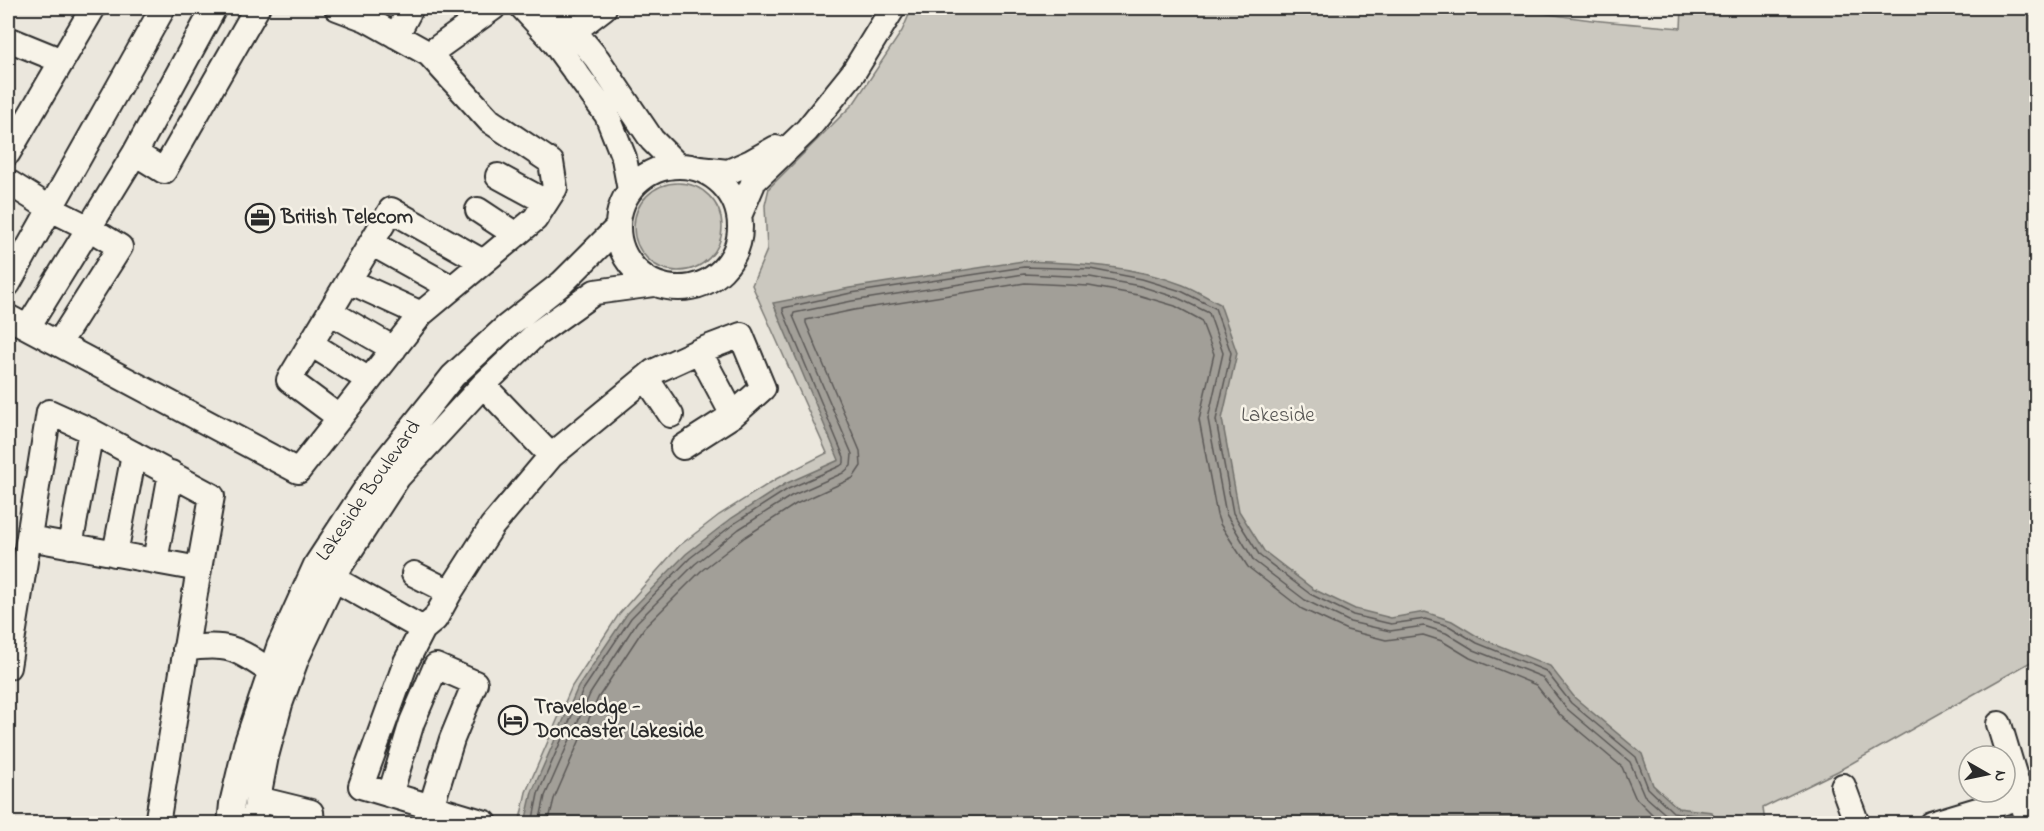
<svg xmlns="http://www.w3.org/2000/svg" width="2044" height="831" viewBox="0 0 2044 831" font-family="'Indie Flower',sans-serif">
<style>
.green{fill:#cbc8bf;stroke:#7b7a75;stroke-width:1.5}
.water{fill:#a29f98;stroke:#72716c;stroke-width:1.5}
.lines{fill:none;stroke-linecap:round;stroke-linejoin:round}
.shore{stroke:#5b5957;stroke-width:1.5}
.minor-casing{stroke:#2b2b2b;stroke-width:28}
.minor{stroke:#f7f3e8;stroke-width:24}
.labels{text-anchor:middle;dominant-baseline:central;stroke-width:5;stroke-linejoin:round;paint-order:stroke}
.poi-label{font-size:21px;font-weight:bold;fill:#2b2b2b;stroke:#f7f3e8;text-anchor:start}
.park-label{font-size:21px;fill:#535250;stroke:#f7f3e8}
.street-label{font-size:21px;fill:#2b2b2b;stroke:#f7f3e8}
</style>
<rect width="100%" height="100%" fill="#ebe7dd"/>
<filter id="ink" filterUnits="userSpaceOnUse"><feTurbulence type="fractalNoise" baseFrequency=".0167" numOctaves="2"/><feDisplacementMap in="SourceGraphic" scale="12" xChannelSelector="R" yChannelSelector="G"/><feConvolveMatrix kernelMatrix="1 2 1 2 8 2 1 2 1" color-interpolation-filters="sRGB"/></filter>
<g filter="url(#ink)">
<path class="green" d="M912,8H1518C1571,20 1626,23 1681,28L1682,8H2036V659L1838,771L1763,808L1765,823L519,824L526,792L572,686L619,614L679,546L719,515L776,479L827,453L752,285L767,250L765,205L769,188L854,103L902,31Z
M634 227a44 44 0 1 1 88 0a44 44 0 1 1-88 0Z"/>
<path class="water" d="M1023,261C1077,263 1132,265 1183,285C1196,290 1208,298 1220,304L1237,353L1222,419L1239,511L1264,551L1313,589L1355,609L1391,618L1425,612L1452,621L1480,638L1550,666L1575,698L1642,754L1653,785L1678,808L1712,812L1716,823H525L532,792L578,687L627,614L686,554L732,518L785,484L839,460L773,303L850,288Z"/>
<g class="lines">
<path class="shore" d="M532,824L538,794L583,690L631,618L690,558L735,523L788,489L840,466L844,463V457L783,311V308L851,293L1024,267L1090,269L1142,279L1181,291L1215,308L1231,353L1216,420L1233,513L1260,556L1310,594L1353,615L1391,624L1425,619L1449,626L1477,643L1546,671L1571,703L1636,757L1648,788L1673,812L1706,817L1709,824
M539,824L545,796L590,694L637,622L695,564L739,529L791,496L843,473L851,466L852,454L793,316L794,313L852,301L1024,274L1090,277L1140,286L1178,298L1209,313L1223,353L1208,419L1226,514L1254,561L1305,600L1350,622L1390,631L1424,626L1446,633L1474,650L1542,677L1566,708L1630,762L1644,795L1672,820L1696,824
M548,824L554,799L598,698L644,628L701,571L745,537L796,504L853,478L861,466L860,451L806,323V320L854,310L1025,283L1089,286L1138,295L1175,306L1201,320L1214,354L1199,419L1217,515L1220,524L1248,567L1302,609L1347,630L1386,640L1423,635L1442,641L1470,658L1536,685L1560,715L1622,767L1635,797L1662,824"/>
<g class="minor-casing">
<path id="minor" d="M523,8L550,37L607,115L624,158L630,190
M555,8L598,60L652,140L678,166
M574,31L604,8
M396,36L411,8
M8,39L62,61
M429,54L493,8
M8,153L93,8
M135,153L214,8
M618 227a61 61 0 1 1 122 0a61 61 0 1 1-122 0Z
M700,169L728,172L751,162L776,148
M498,176L546,202
M8,182L51,209L89,228L135,153L164,171L257,8
M478,210L516,235
M739,216L754,181L807,130L853,73L893,8
M371,243L452,288
M349,281L421,314
M8,284L163,8
M330,312L394,349
M8,317L298,471L421,314L535,219L555,188L551,162L490,121L429,54L366,19L337,8
M28,327L89,228L120,247L59,343
M311,344L369,380
M699,351L741,335L763,388L733,415
M646,378L671,415
M483,385L551,456
M340,418L289,380L391,210L483,262
M70,546L91,431
M115,554L134,454
M155,561L171,473
M414,574L450,592L492,526L551,456L653,372L699,351L733,415L683,447
M334,579L423,629
M450,592L435,619L423,629L406,662L361,786L485,823
M185,649C226,642 237,648 271,672
M8,667L49,412L91,431L212,496L199,569L29,538
M1999,724L2029,824
M1843,786L1857,824
M390,795L412,722L436,666L475,683L452,739L431,807
M258,799L311,812L312,824
M157,824L199,569
M230,824L232,804L246,745L279,647L316,565L379,469L453,376L505,328L562,283L617,228
M253,824L266,756L280,704L297,657L340,566L398,477L483,385L536,334L595,292L654,284
M1931,824L2021,797"/>
</g>
<use href="#minor" class="minor"/>
</g>
</g>
<defs>
<g id="office-ring" transform="scale(1.5)"><circle r="9.5" fill="#f7f3e8" stroke="#2b2b2b" stroke-width="1.5"/><path d="M-6-3h4V-5.5h4V-3h4V5H-6ZM-1-4.5V-3h2v-1.5ZM-6 0V1H6V0Z" fill="#2b2b2b"/></g>
<g id="hotel-ring" transform="scale(1.5)"><circle r="9.5" fill="#f7f3e8" stroke="#2b2b2b" stroke-width="1.5"/><path d="M-6-4.5h1.5V1H6V5H4.5V3h-9V5H-6ZM-4 0a1.8 1.8 0 1 1 3.6 0ZM.5 0V-2.5h3Q6-2.5 6 0Z" fill="#2b2b2b"/></g>
</defs>
<g fill-rule="evenodd">
<use href="#office-ring" x="260" y="218"/>
<use href="#hotel-ring" x="513" y="720"/>
</g>
<g class="labels">
<g class="poi-label">
<text x="281" y="218">British Telecom</text>
<text x="534" y="708">Travelodge -<tspan x="534" dy="24">Doncaster Lakeside</tspan></text>
</g>
<g class="park-label">
<text x="1278" y="416">Lakeside</text>
</g>
<g class="street-label">
<text transform="translate(369 491) rotate(-55)">Lakeside Boulevard</text>
</g>
</g>
<rect width="2044" height="831" fill="none" stroke="#f7f3e8" stroke-width="30"/>
<rect x="15" y="15" width="2014" height="801" fill="none" stroke="#2b2b2b" stroke-width="2" filter="url(#ink)"/>
<g transform="translate(1987 774) rotate(99)"><circle r="28" fill="#f7f3e8" stroke="#a5a39c" stroke-width="1.5"/>
<path d="M0-4.5L10 22L0 15L-10 22Z" fill="#2b2b2b"/>
<text y="-9" font-size="16" font-weight="bold" text-anchor="middle" fill="#2b2b2b">N</text>
</g>
</svg>
